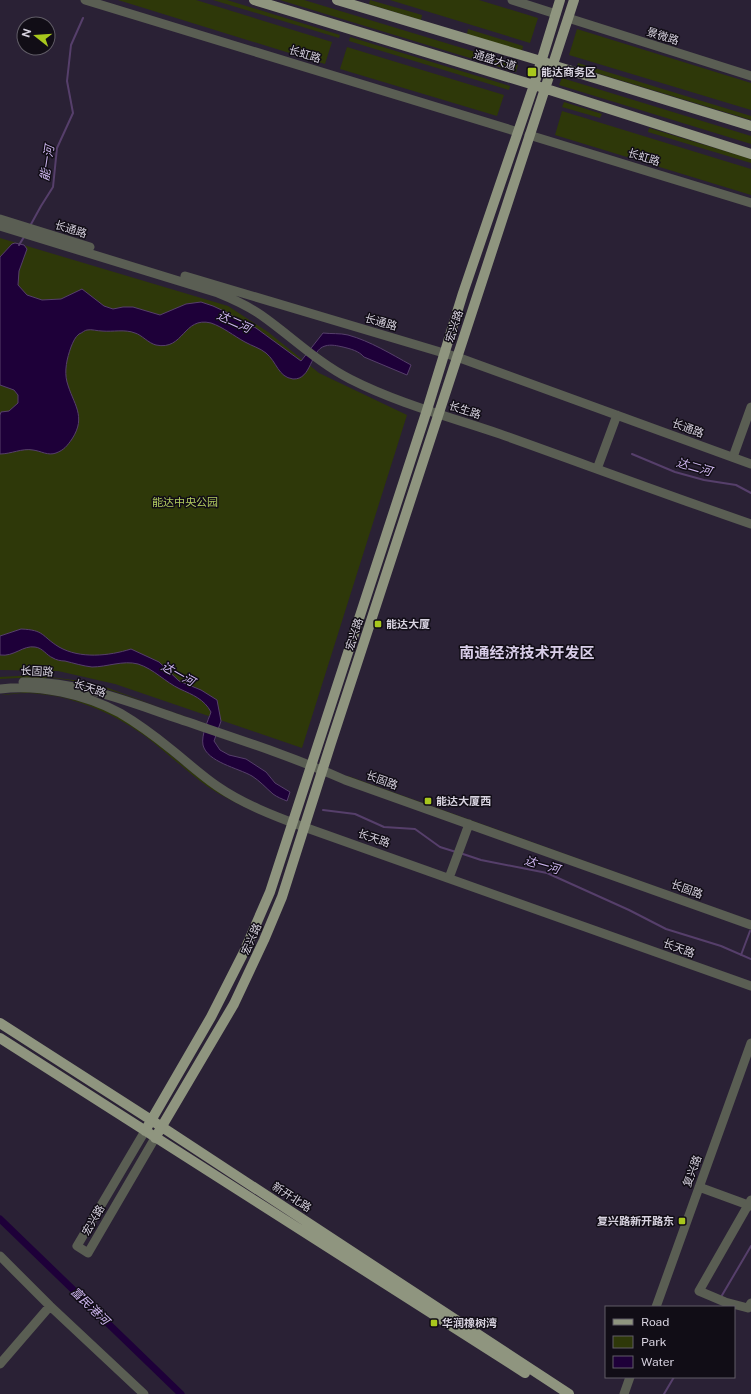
<svg xmlns="http://www.w3.org/2000/svg" width="751" height="1394" viewBox="0 0 751 1394" font-family="'Public Sans','Noto Sans SC',sans-serif">
<style>
.green{fill:#2e3809}
.water{fill:#1e0039;stroke:#563f6b}
.lines{fill:none;stroke-linecap:round;stroke-linejoin:round}
.stream{stroke:#563f6b;stroke-width:2}
.canal{stroke:#1e0039;stroke-width:7}
.minor{stroke:#5a5e53;stroke-width:9}
.major{stroke:#8f957f;stroke-width:10}
.poi-dot{fill:#a8c71d;stroke:#110d16;stroke-width:1.5}
.labels{text-anchor:middle;dominant-baseline:central;stroke-width:3;stroke-linejoin:round;paint-order:stroke}
.street-label{font-size:11px;fill:#d7d2df;stroke:#110d16}
.poi-label{font-size:11px;font-weight:bold;fill:#d7d2df;stroke:#110d16;text-anchor:start}
.park-label{font-size:11px;fill:#b1cb5f;stroke:#110d16}
.water-label{font-size:12px;font-style:italic;fill:#d0b8f2;stroke:#110d16}
.district-label{font-size:15px;font-weight:bold;fill:#d8cde8;stroke:#110d16}
</style>
<rect width="100%" height="100%" fill="#2a2135"/>
<path class="green" d="M118,0H196L332,42L325,64Z
M213,0H227L340,35L339,38Z
M280,0H304L518,65L516,72Z
M370,0L422,15L421,20L369,4Z
M390,0H479L538,18L530,43Z
M468,29L523,46L522,51L467,34Z
M577,29L751,83V110L569,55Z
M350,37L510,86L509,90L349,41Z
M347,47L504,95L497,116L340,69Z
M578,63L751,116V120L577,67Z
M562,78L751,136V144L559,85Z
M564,102L602,114L600,118L562,107Z
M562,111L751,169V195L555,135Z
M649,128L751,159V163L648,132Z
M0,238L228,306L268,332L319,373L407,415L302,748L115,684L58,671L0,670Z
M35,675L81,681L108,688L198,721C155,706 106,685 61,679C40,677 21,678 0,679V677Z
M26,692C60,695 92,702 122,719C153,737 178,763 207,784C227,799 251,810 274,820C251,810 227,800 207,786C185,770 166,752 145,736C110,711 71,695 27,693C18,693 9,695 0,695Z
M348,776L751,921L348,777Z"/>
<path class="water" d="M15,243L24,245L27,249L19,271L18,285L27,295L42,300L61,299L82,289L104,306L113,309L123,307H133L160,315L186,304L201,302L213,306L226,312L244,323L256,328L301,361L323,333C331,334 340,333 348,335C370,341 391,354 411,365L407,375L364,357C359,351 351,349 343,347C338,346 331,344 325,346C310,350 312,380 293,379C278,377 277,362 266,353C260,348 252,346 245,342C234,336 223,327 211,323C183,316 184,351 156,345C148,343 142,335 135,333C125,329 113,332 102,331C97,331 92,329 87,330C85,330 82,333 79,334C75,337 73,342 71,347C67,358 64,371 67,382C73,404 87,416 72,439C67,446 64,450 56,453C48,456 41,451 33,450C22,448 11,454 0,454V415L1,412L9,411L18,403V395L14,390L0,385V257L12,244Z
M21,629C45,630 41,636 59,647C80,659 109,656 131,649L159,662L179,681L201,690L217,700L221,721L214,741L220,750L229,755L246,759L266,772L275,783L290,792L287,801C282,799 277,797 273,794C266,788 260,781 252,776C238,768 207,762 203,745C201,735 208,721 211,712C204,699 193,695 180,689C165,682 154,669 138,664C123,660 107,667 92,667C83,666 73,663 65,661C61,661 56,660 53,658C46,655 43,648 35,647C23,645 14,657 0,655V636Z"/>
<g class="lines">
<path class="stream" d="M30,226L41,206L53,187L57,148L73,113L67,81L71,45L83,18
M19,245L24,237
M632,454L675,472L704,480L736,485L751,493
M323,810L355,814L384,827L415,829L440,847L456,852
M460,853L481,860L547,873L629,910L666,929L721,946L751,959
M741,955L750,931
M721,1297L751,1246
M664,1394L674,1377"/>
<path class="canal" d="M0,1219L181,1394"/>
<path class="minor" d="M85,0L518,132
M512,0L556,14
M568,18L751,76
M529,135L751,203
M0,219L90,247
M0,226L218,293C233,299 248,306 261,315C291,336 317,362 350,379C397,403 450,417 500,434C584,464 667,495 751,524
M185,276L457,357L751,464
M733,457L751,407
M597,469L617,415
M23,682C78,681 129,702 179,719C235,738 291,756 345,780L751,925
M0,689C39,684 85,694 120,713C137,723 156,737 172,750C187,762 201,775 217,786C243,804 274,816 304,827L751,986
M449,878L469,824
M145,1131L77,1246L88,1253L155,1138
M699,1187L751,1206
M751,1200L699,1291L725,1302L748,1308L751,1303
M0,1256L50,1306L144,1394
M656,1307L751,1043
M0,1364L50,1306
M624,1394L630,1377"/>
<path class="major" d="M254,0L534,85L751,154
M337,0L541,61L552,65L751,126
M0,1023L162,1127L569,1394
M0,1038L525,1373
M145,1131L211,1017L244,952L270,892L427,410L463,293L534,85L560,0
M155,1138L234,1004L264,940L282,897L331,743L574,0"/>
</g>
<g class="poi-dot">
<rect x="527" y="67" width="10" height="10" rx="2"/>
<rect x="374" y="620" width="8" height="8" rx="2"/>
<rect x="424" y="797" width="8" height="8" rx="2"/>
<rect x="678" y="1217" width="8" height="8" rx="2"/>
<rect x="430" y="1319" width="8" height="8" rx="2"/>
</g>
<g class="labels">
<g class="street-label">
<text transform="translate(663 36) rotate(17)">景微路</text>
<text transform="translate(305 54) rotate(17)">长虹路</text>
<text transform="translate(495 60) rotate(17)">通盛大道</text>
<text transform="translate(644 157) rotate(17)">长虹路</text>
<text transform="translate(71 229) rotate(17)">长通路</text>
<text transform="translate(381 322) rotate(16)">长通路</text>
<text transform="translate(454 326) rotate(-72)">宏兴路</text>
<text transform="translate(465 410) rotate(18)">长生路</text>
<text transform="translate(688 428) rotate(20)">长通路</text>
<text transform="translate(354 634) rotate(-72)">宏兴路</text>
<text transform="translate(37 671) rotate(3)">长固路</text>
<text transform="translate(90 688) rotate(19)">长天路</text>
<text transform="translate(382 780) rotate(20)">长固路</text>
<text transform="translate(374 838) rotate(19)">长天路</text>
<text transform="translate(687 889) rotate(20)">长固路</text>
<text transform="translate(251 939) rotate(-66)">宏兴路</text>
<text transform="translate(679 948) rotate(20)">长天路</text>
<text transform="translate(692 1171) rotate(-70)">复兴路</text>
<text transform="translate(292 1197) rotate(33)">新开北路</text>
<text transform="translate(93 1220) rotate(-60)">宏兴路</text>
</g>
<g class="poi-label">
<text x="541" y="72">能达商务区</text>
<text x="386" y="624">能达大厦</text>
<text x="436" y="801">能达大厦西</text>
<text x="674" y="1221" text-anchor="end">复兴路新开路东</text>
<text x="442" y="1323">华润橡树湾</text>
</g>
<g class="park-label">
<text x="185" y="502">能达中央公园</text>
</g>
<g class="water-label">
<text transform="translate(47 163) rotate(-81)">能一河</text>
<text transform="translate(234 322) rotate(24)">达二河</text>
<text transform="translate(694 467) rotate(16)">达二河</text>
<text transform="translate(178 674) rotate(29)">达一河</text>
<text transform="translate(542 865) rotate(16)">达一河</text>
<text transform="translate(90 1306) rotate(44)">富民港河</text>
</g>
<g class="district-label">
<text x="527" y="652">南通经济技术开发区</text>
</g>
</g>
<rect x="605" y="1306" width="130" height="72" fill="#110d16" stroke="#605c66"/>
<rect x="613" y="1319" width="20" height="6" fill="#8f957f" stroke="#605c66"/>
<text x="641" y="1326" font-size="12" fill="#d7d2df">Road</text>
<rect x="613" y="1336" width="20" height="12" fill="#2e3809" stroke="#605c66"/>
<text x="641" y="1346" font-size="12" fill="#d7d2df">Park</text>
<rect x="613" y="1356" width="20" height="12" fill="#1e0039" stroke="#605c66"/>
<text x="641" y="1366" font-size="12" fill="#d7d2df">Water</text>
<g transform="translate(36 36) rotate(287)"><circle r="19" fill="#110d16" stroke="#605c66"/>
<path d="M0-3L7 15L0 10L-7 15Z" fill="#a8c71d"/>
<text y="-6" font-size="11" font-weight="bold" text-anchor="middle" fill="#d7d2df">N</text>
</g>
</svg>
